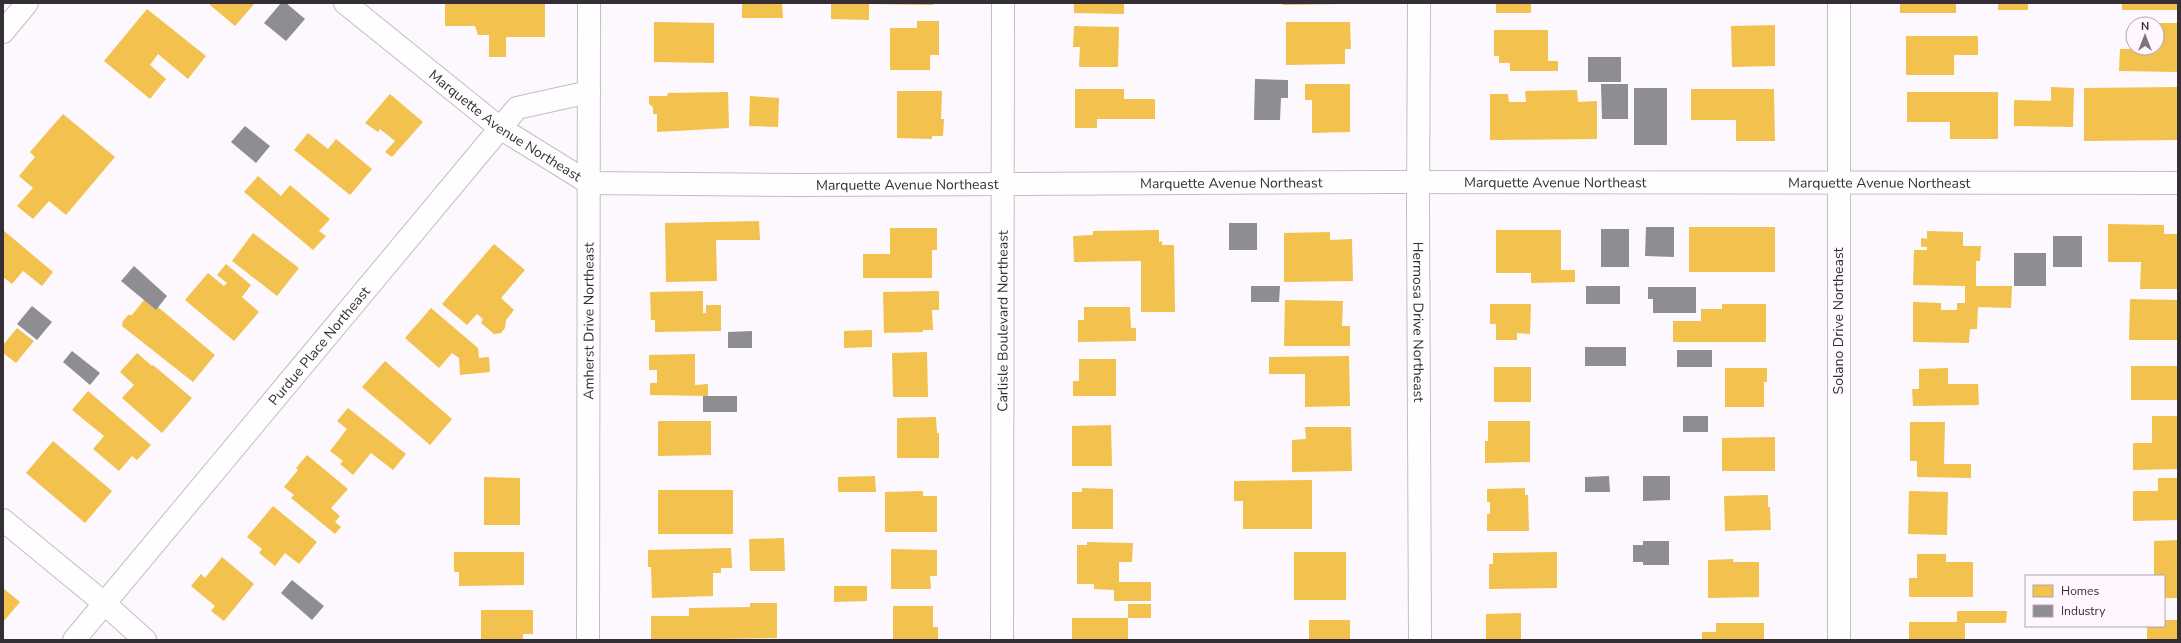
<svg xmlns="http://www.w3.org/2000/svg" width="2181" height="643" viewBox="0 0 2181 643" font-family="'Nunito Sans',sans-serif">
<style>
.homes{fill:#f2c14e}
.industry{fill:#8d8d92}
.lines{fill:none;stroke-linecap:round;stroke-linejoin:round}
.street-casing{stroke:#c3bdc3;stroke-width:24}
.secondary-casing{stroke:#c3bdc3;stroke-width:24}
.street{stroke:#fffeff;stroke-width:22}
.secondary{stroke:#fffeff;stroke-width:22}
.labels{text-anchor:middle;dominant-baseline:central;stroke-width:4;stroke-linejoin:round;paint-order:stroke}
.street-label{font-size:14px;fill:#362e36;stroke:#fff6ff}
</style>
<rect width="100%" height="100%" fill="#fdf8fd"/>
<path class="homes" d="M211,3H255L235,26L210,5Z
M445,3H545V37H506V57H489V35H478L475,26H445Z
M742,3H782L783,18H742Z
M831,3H933V5L869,4V20L831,19Z
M1074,3H1124V14L1074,13Z
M1283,3H1344V4L1283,5Z
M1496,3H1531V13H1496Z
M1900,3H1956V13H1900Z
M1998,3H2028V10H1998Z
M2122,3H2178V10H2122Z
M147,9L206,56L188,79L158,54L150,65L166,79L150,99L104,61Z
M917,21H939V55H930V70H890V28H917Z
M654,22L714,23V63L654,62Z
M1286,22H1350L1351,49H1345V64L1286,65Z
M2157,23H2178V72L2119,71L2120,49L2157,48Z
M1775,25V66L1732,67L1731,26Z
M1074,26L1119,27L1118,67H1079L1080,47H1073Z
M1494,30H1548V61H1558V71H1510V63H1499V56H1494Z
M1906,36H1978V55H1954V75H1906Z
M1305,84H1350V132L1312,133V100H1305Z
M2051,87L2074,88L2073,127L2014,126V100L2051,101Z
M2178,87V140L2084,141V88Z
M1075,89H1124V99H1155V119H1097V128H1075Z
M1691,89H1774L1775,141H1736V120H1691Z
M1577,90L1578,102L1597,101V139L1490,140V94H1508L1509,102H1526L1525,91Z
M897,91H942L941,119H944L943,136H932V139L897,138Z
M728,92L729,128L657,132V114H653V107L649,104V96H667L668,93Z
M1907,92H1998V139H1950V122H1907Z
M390,94L423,122L392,157L385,152L395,141L380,129L378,132L365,123Z
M750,96L779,98L778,127L749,126Z
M63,114L115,157L66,215L49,201L33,219L17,206L33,188L19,176L35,157L30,152Z
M308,133L328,149L336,139L372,169L350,195L294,150Z
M258,176L281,196L290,185L330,219L319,231L326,236L313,250L244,192Z
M759,221L760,240H716L717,281L666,282L665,223Z
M2108,224L2164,225V234H2178V289H2140L2141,262H2108Z
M1689,227H1775V272H1689Z
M890,228H937V250H932V278H863V254H890Z
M3,230L53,272L42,286L23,271L12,284L3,277Z
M1159,230V242L1162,241V245H1174L1175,312H1141V261L1074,262L1073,236L1093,235V231Z
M1496,230H1561V270H1575V282L1531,283V273H1496Z
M1927,231L1963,232V246H1981L1980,261H1976V286H2012L2011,308L1978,307L1977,329H1970L1969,343L1913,342V302L1941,303V310H1957V303H1965V286L1913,285L1914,250H1927V247H1921V238L1927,239Z
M1330,232V240L1352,239L1353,281L1284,282V233Z
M253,233L299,268L277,296L232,261Z
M494,244L525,270L501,298L514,310L506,320L505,328L501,333L494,334L481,323L483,319L477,314L467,325L442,304Z
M226,264L251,285L242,297L259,312L234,341L185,300L208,273L224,286L227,283L217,275Z
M703,291V313H706V305H721V331L655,332V320H651L650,292Z
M939,291V310H932L933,330H923V332L884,333L883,292Z
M2130,299L2178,300V340H2129Z
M144,300L156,310L158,307L215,355L193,382L122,326L123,321L128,315H132Z
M1285,300L1343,301L1342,326H1350V346H1284Z
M1490,304H1531L1530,334L1517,333V340H1496V324H1490Z
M1722,304H1766V342H1673V321H1701V309H1722Z
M1084,307H1130L1131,328H1136V341L1078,342V320H1084Z
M431,308L478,348L479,358L489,357L490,372L460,375L459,358L452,353L439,368L405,338Z
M17,328L34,341L16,363L3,353V345Z
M872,330V347L844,348V331Z
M927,352L928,397H893L892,353Z
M137,353L152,366L153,365L192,398L162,433L122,398L134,385L120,372Z
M695,354V385L708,384V396L650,395V383H657V370H649V355Z
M1349,356L1350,406L1305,407V374H1269V357Z
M1079,359H1116V396H1073V381H1079Z
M385,361L452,419L430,445L362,387Z
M2131,366H2178V400H2131Z
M1494,367H1531V402H1494Z
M1725,368H1767V382H1764V407H1725Z
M1948,368V384H1978L1979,405L1913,406L1912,389H1919V369Z
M88,391L151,445L137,460L132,456L119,471L93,449L104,436L72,410Z
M348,408L406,454L393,470L371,453L353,475L340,464L343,461L330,451L347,429L337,421Z
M2152,416H2178V469L2133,470V443H2152Z
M936,417L937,433H939V458H897V418Z
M658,421H711V455L658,456Z
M1488,421H1530V462L1485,463V441H1488Z
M1910,422H1945L1944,464H1971V478L1917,477V461H1910Z
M1111,425L1112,466H1072V426Z
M1305,427H1351L1352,471L1292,472V440L1306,439Z
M1775,437V471H1722V438Z
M53,441L112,491L85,523L26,473Z
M307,455L348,489L331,508L340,516L335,522L341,527L335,534L291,498L294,495L284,487L298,470L296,468Z
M875,476L876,492H838V477Z
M484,477L520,478V525H484Z
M2158,478H2178V520L2133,521V491H2158Z
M1312,480V529H1243V501H1234V481Z
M1082,488L1113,489V529H1072V492H1082Z
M1525,488V495H1528L1529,531H1487V514H1490V502H1487V489Z
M658,490H733V534H658Z
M923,491V496H937V532H885V492Z
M1909,491L1948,492L1947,535L1908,534Z
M1768,495V507H1770L1771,530L1725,531L1724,496Z
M273,506L317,542L299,564L285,553L275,566L259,553L262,549L247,537Z
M784,538L785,571H750L749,539Z
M2178,540V598H2164V576H2154V541Z
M1087,542L1133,543L1132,562H1119V582H1151V601H1114V590L1094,589V584H1077V545H1087Z
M731,548L732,568H721V573H713V596L652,598L651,567H648V550Z
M891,549L937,550V576H930L931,589H891Z
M454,552H524V585L459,586V572H454Z
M1294,552H1346V600H1294Z
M1557,552V588L1489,589V564H1493V553Z
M1917,554H1946V562H1973V597H1909V578H1917Z
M222,557L254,584L224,621L211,611L215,606L191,586L201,574L205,578Z
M1733,559V562H1759V597L1708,598V560Z
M834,586H867V601L834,602Z
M3,588L20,602L3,622Z
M750,603H777V638L651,640V616H689V608L750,607Z
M1128,604H1151V618H1128Z
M893,606H933V627H938V640H893Z
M481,610H533V634H523V640H481Z
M1957,611H2007L2006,623H1965V640H1909V622H1957Z
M1521,613V640H1486V614Z
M1072,618H1128V640H1072Z
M1309,620H1350V640H1309Z
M2164,620H2178V640H2147V626H2164Z
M1716,623H1764V640H1702V632H1716Z"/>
<path class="industry" d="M281,3H286L305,19L286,41L264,23Z
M1588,57H1621V82H1588Z
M1255,79L1288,80V98H1281L1280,120H1254Z
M1601,84H1628V119H1602Z
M1634,88H1667V145H1634Z
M245,126L270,146L256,163L231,142Z
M1229,223H1257V250H1229Z
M1646,227H1674V257L1645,256Z
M1601,229H1629V267H1601Z
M2053,236H2082V267H2053Z
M2014,253H2046V286H2014Z
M134,266L167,296L156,310L121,281Z
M1251,286H1280L1279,302H1251Z
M1586,286H1620V304H1586Z
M1648,287H1696V313H1653V299H1648Z
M32,306L52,322L37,340L17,324Z
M752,331V348H728V332Z
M1585,347H1626V366H1585Z
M1677,350H1712V367H1677Z
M72,351L100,373L90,385L63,362Z
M703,396H737V412H703Z
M1683,416H1708V432H1683Z
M1609,476L1610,492H1585V477Z
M1643,476H1670V500L1643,501Z
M1643,541H1669V565H1643V562H1633V545H1643Z
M292,580L324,606L312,620L281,593Z"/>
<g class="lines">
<g class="street-casing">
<g id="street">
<path id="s1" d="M345,3L500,128L589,183L798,185L1387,182L2178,183"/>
<path id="s2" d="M1419,3L1418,209L1420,640"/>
<path d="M1839,3V640"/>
<path d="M3,520L104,603L145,640"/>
<path id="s3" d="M74,640L517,108L589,92"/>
<path id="s4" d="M588,640L589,3"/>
</g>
</g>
<g class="secondary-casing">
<g id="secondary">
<path d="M3,32L27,3"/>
<path id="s5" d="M1002,640L1003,3"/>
</g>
</g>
<use href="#street" class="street"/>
<use href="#secondary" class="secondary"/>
</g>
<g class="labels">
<g class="street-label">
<text stroke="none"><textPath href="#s1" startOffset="202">Marquette Avenue Northeast</textPath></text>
<text stroke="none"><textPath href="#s1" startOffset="946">Marquette Avenue Northeast</textPath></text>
<text stroke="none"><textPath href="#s1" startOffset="1270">Marquette Avenue Northeast</textPath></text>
<text stroke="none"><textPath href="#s1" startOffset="622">Marquette Avenue Northeast</textPath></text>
<text stroke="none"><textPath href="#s1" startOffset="1594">Marquette Avenue Northeast</textPath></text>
<text stroke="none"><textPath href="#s4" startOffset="319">Amherst Drive Northeast</textPath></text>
<text stroke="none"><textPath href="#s2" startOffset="319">Hermosa Drive Northeast</textPath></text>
<text transform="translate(1838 321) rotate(-90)">Solano Drive Northeast</text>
<text stroke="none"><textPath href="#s5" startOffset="319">Carlisle Boulevard Northeast</textPath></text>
<text stroke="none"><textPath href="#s3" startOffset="383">Purdue Place Northeast</textPath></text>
</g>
</g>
<rect width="2181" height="643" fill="none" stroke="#362e36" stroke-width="8"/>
<rect x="2025" y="575" width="140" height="52" fill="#fff6ff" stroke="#afa6af"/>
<rect x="2033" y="585" width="20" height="12" fill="#f2c14e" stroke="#afa6af"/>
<text x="2061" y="595" font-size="12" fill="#362e36">Homes</text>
<rect x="2033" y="605" width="20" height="12" fill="#8d8d92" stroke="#afa6af"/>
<text x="2061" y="615" font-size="12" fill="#362e36">Industry</text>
<g transform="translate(2145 36)"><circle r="19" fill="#fff6ff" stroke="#afa6af"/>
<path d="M0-3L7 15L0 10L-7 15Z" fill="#7c757c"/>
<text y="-6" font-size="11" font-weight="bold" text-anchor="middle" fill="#362e36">N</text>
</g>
</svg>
